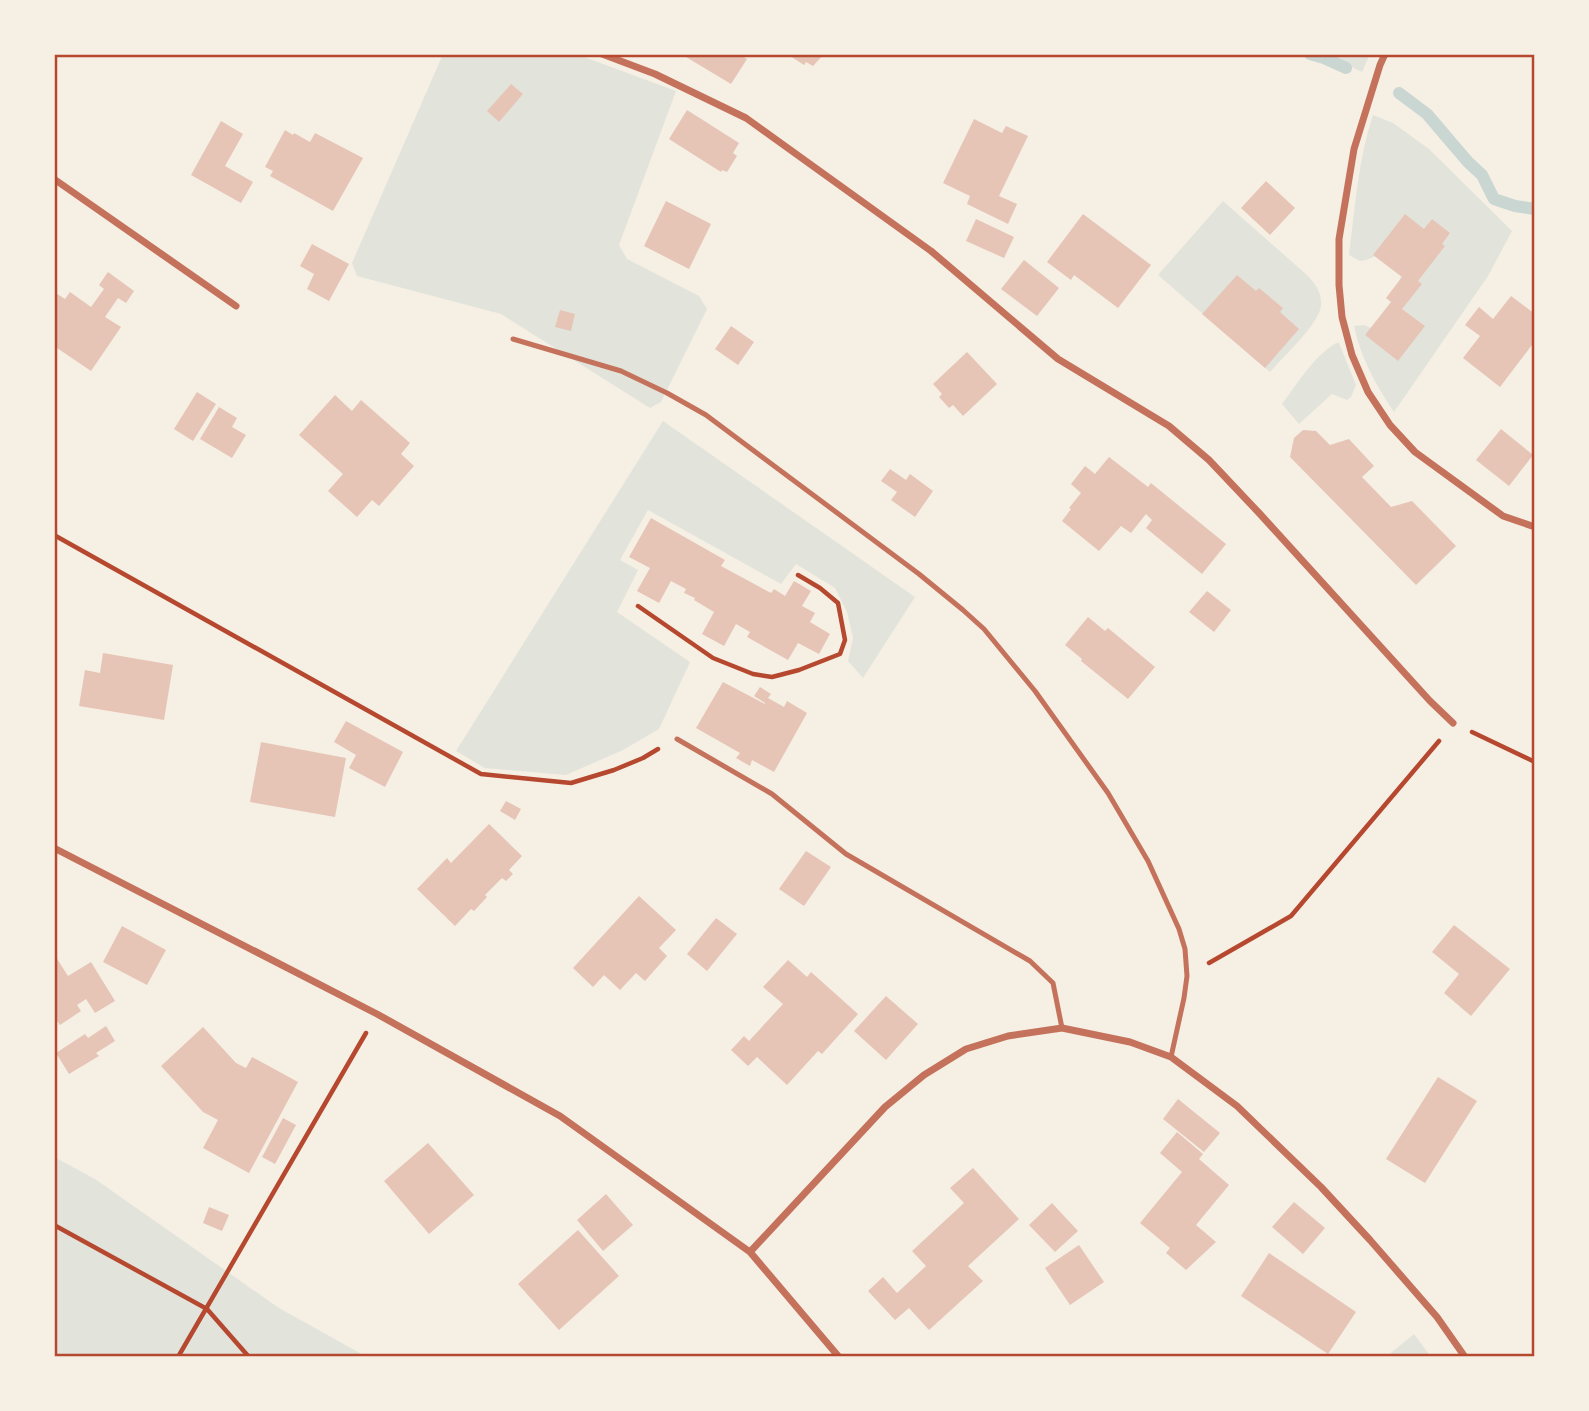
<svg xmlns="http://www.w3.org/2000/svg" width="1589" height="1411" viewBox="0 0 1589 1411" font-family="'Archivo Narrow',sans-serif">
<style>
.green{fill:#e2e4dc}
.lines{fill:none;stroke-linecap:round;stroke-linejoin:round}
.stream{stroke:#c9d6d2;stroke-width:12}
.building{fill:#e6c5b7}
.path{stroke:#b5482f;stroke-width:4.5}
.service{stroke:#c5725c;stroke-width:5}
.minor{stroke:#c5725c;stroke-width:7}
.neatline{fill:none;stroke:#b5482f;stroke-width:2.5}
</style>
<rect width="100%" height="100%" fill="#f6efe4"/>
<path class="green" d="M443,54H576L676,91L619,245L627,259L699,296L707,309L661,402L650,408L501,314L357,276L352,263Z
M1324,54H1370L1362,72Z
M1373,115L1393,123L1429,149L1512,231L1488,276L1394,412C1376,385 1361,359 1354,326L1364,325L1383,333L1412,241L1366,260L1360,261L1349,255C1355,208 1358,160 1373,115Z
M1223,201L1307,275C1315,283 1322,293 1321,305C1321,322 1282,358 1270,372L1158,275Z
M1336,343H1339L1356,385L1351,397L1347,400L1332,394L1299,424L1282,404C1298,383 1313,357 1336,343Z
M663,421L915,597L863,678L848,661L853,638L847,612L835,588L796,564L781,584L648,510L620,560L638,570L617,612L690,662L659,729L623,750L566,775L485,768L456,751Z
M54,1157L95,1179L279,1308L367,1357H54Z
M1414,1334L1431,1357H1386Z"/>
<g class="lines">
<path class="stream" d="M1310,54L1324,58L1346,68
M1399,93L1427,114L1468,162L1482,175L1494,199L1515,206L1535,209"/>
</g>
<path class="building" d="M681,54H739L747,59L731,84Z
M787,54H824L813,66L806,62L804,65Z
M511,84L523,94L499,122L487,111Z
M687,110L739,143L733,153L737,156L727,172L722,170L721,172L669,139Z
M974,119L1002,133L1006,126L1028,136L999,196L1017,204L1008,224L967,204L970,196L943,183Z
M221,121L243,134L225,166L253,182L241,203L191,175Z
M285,130L293,135L294,133L310,142L315,133L363,158L333,211L270,176L273,171L265,167Z
M1266,181L1295,208L1270,235L1241,208Z
M666,201L711,224L689,269L644,246Z
M1083,214L1151,265L1118,308L1074,275L1071,280L1047,262Z
M1405,214L1424,229L1432,219L1450,233L1442,244L1445,246L1418,281L1422,284L1402,309L1425,326L1398,361L1365,335L1391,302L1386,298L1402,277L1373,255Z
M976,219L1014,237L1004,258L966,241Z
M312,244L349,264L329,301L307,289L314,274L300,266Z
M1024,260L1059,288L1037,316L1001,289Z
M108,272L134,291L126,303L118,298L105,317L121,327L91,371L54,346V292L65,299L70,292L91,307L104,289L99,285Z
M1237,275L1256,291L1259,288L1283,308L1280,312L1299,329L1265,368L1202,314Z
M1511,296L1535,314V341L1500,387L1463,358L1480,336L1465,325L1479,307L1493,319Z
M560,310L575,314L571,331L555,327Z
M731,326L754,342L738,365L715,349Z
M967,352L997,384L963,416L953,405L949,408L939,397L942,394L933,384Z
M197,392L216,404L193,441L174,429Z
M335,395L352,411L361,400L410,443L401,454L414,466L379,506L372,500L357,517L328,491L343,474L299,435Z
M219,407L237,418L232,427L246,435L232,458L200,439Z
M1501,429L1533,455L1509,486L1476,460Z
M1303,430L1316,431L1330,445L1349,439L1374,466L1362,477L1391,507L1412,501L1456,546L1416,585L1290,457L1294,438Z
M1109,457L1148,487L1151,483L1226,544L1202,574L1146,528L1152,520L1146,514L1131,533L1121,526L1099,551L1062,521L1071,509L1069,508L1081,493L1071,484L1085,466L1095,474Z
M890,469L906,480L910,474L933,491L915,517L891,500L897,492L881,481Z
M651,518L725,560L721,566L771,593L774,589L785,596L794,581L811,591L802,606L815,613L810,622L830,634L819,654L798,643L788,660L747,637L750,632L736,624L724,646L702,634L714,612L694,600L695,598L684,593L686,589L671,581L659,603L637,591L650,568L629,557Z
M1207,591L1231,610L1214,632L1189,612Z
M1088,617L1105,631L1108,628L1155,667L1128,699L1081,661L1082,659L1065,645Z
M103,653L173,665L164,720L79,706L85,670L100,673Z
M723,682L765,704V703L754,696L760,687L771,694L768,698L784,707L787,701L807,713L774,772L752,760L750,766L736,758L740,753L696,728Z
M346,721L403,752L385,787L349,768L356,755L334,742Z
M261,742L346,758L335,817L250,802Z
M506,801L521,809L515,820L500,811Z
M489,824L522,856L509,870L513,874L506,881L502,878L485,895L487,897L474,911L471,909L455,926L417,889L447,858L451,863Z
M806,851L831,867L804,906L779,889Z
M639,896L676,930L659,948L667,956L645,981L636,973L620,990L604,975L593,987L573,968Z
M716,918L737,934L707,971L687,954Z
M1454,925L1510,969L1471,1016L1444,993L1459,974L1432,952Z
M122,926L166,950L147,985L103,962Z
M54,954L68,976L91,962L115,1001L95,1013L86,999L77,1005L81,1011L60,1025L54,1017Z
M788,960L807,977L811,972L858,1014L822,1054L818,1051L787,1085L757,1057L748,1066L731,1050L744,1036L749,1041L783,1004L763,987Z
M886,996L918,1024L886,1060L854,1031Z
M106,1026L115,1041L96,1053L99,1056L69,1074L56,1053L85,1034L88,1038Z
M203,1027L236,1063L246,1068L252,1057L298,1082L249,1173L203,1148L218,1120L203,1112L161,1066Z
M1438,1077L1477,1101L1425,1183L1386,1159Z
M1178,1099L1220,1133L1204,1152L1163,1119Z
M283,1118L296,1125L275,1164L262,1157Z
M1177,1132L1203,1154L1199,1159L1229,1185L1196,1225L1216,1242L1186,1270L1166,1253L1170,1248L1140,1223L1182,1172L1160,1153Z
M428,1143L474,1195L429,1234L384,1181Z
M973,1168L1019,1219L968,1266L983,1281L929,1330L909,1308L895,1320L868,1291L883,1277L897,1293L926,1266L912,1251L964,1203L950,1188Z
M606,1194L633,1225L603,1251L577,1220Z
M1294,1202L1325,1228L1303,1254L1272,1227Z
M1052,1203L1078,1231L1055,1252L1029,1225Z
M209,1207L229,1215L222,1231L203,1223Z
M578,1230L619,1276L559,1330L518,1284Z
M1079,1245L1104,1282L1070,1305L1045,1268Z
M1269,1253L1356,1312L1328,1354L1241,1296Z"/>
<g class="lines">
<path class="path" d="M54,535L481,774L571,783L614,770L643,758L658,749
M638,606L713,658L753,674L772,677L799,670L840,654L845,640L838,603L820,588L798,575
M1472,732L1535,762
M1209,963L1291,916L1439,741
M54,1225L207,1309L249,1357
M178,1357L366,1033"/>
<path class="service" d="M513,339L621,371L667,393L706,415L919,574L963,610L984,629L1035,691L1108,793L1148,861L1179,929L1185,949L1187,976L1184,998L1171,1057
M677,739L772,794L846,854L1030,961L1053,983L1062,1028"/>
<path class="minor" d="M602,54L655,74L746,118L931,251L1058,359L1169,426L1209,460L1260,514L1430,701L1453,723
M1385,54L1380,65L1354,149L1339,239V285L1342,317L1352,355L1368,392L1390,425L1415,452L1503,516L1535,527
M54,179L236,306
M54,848L377,1014L560,1116L750,1252L839,1357
M750,1252L885,1107L924,1075L966,1049L1008,1036L1062,1028L1130,1042L1171,1057L1237,1106L1321,1187L1370,1240L1437,1317L1465,1357"/>
</g>
<rect width="1589" height="1411" fill="none" stroke="#f6efe4" stroke-width="112"/>
<rect x="56" y="56" width="1477" height="1299" class="neatline"/>
</svg>
